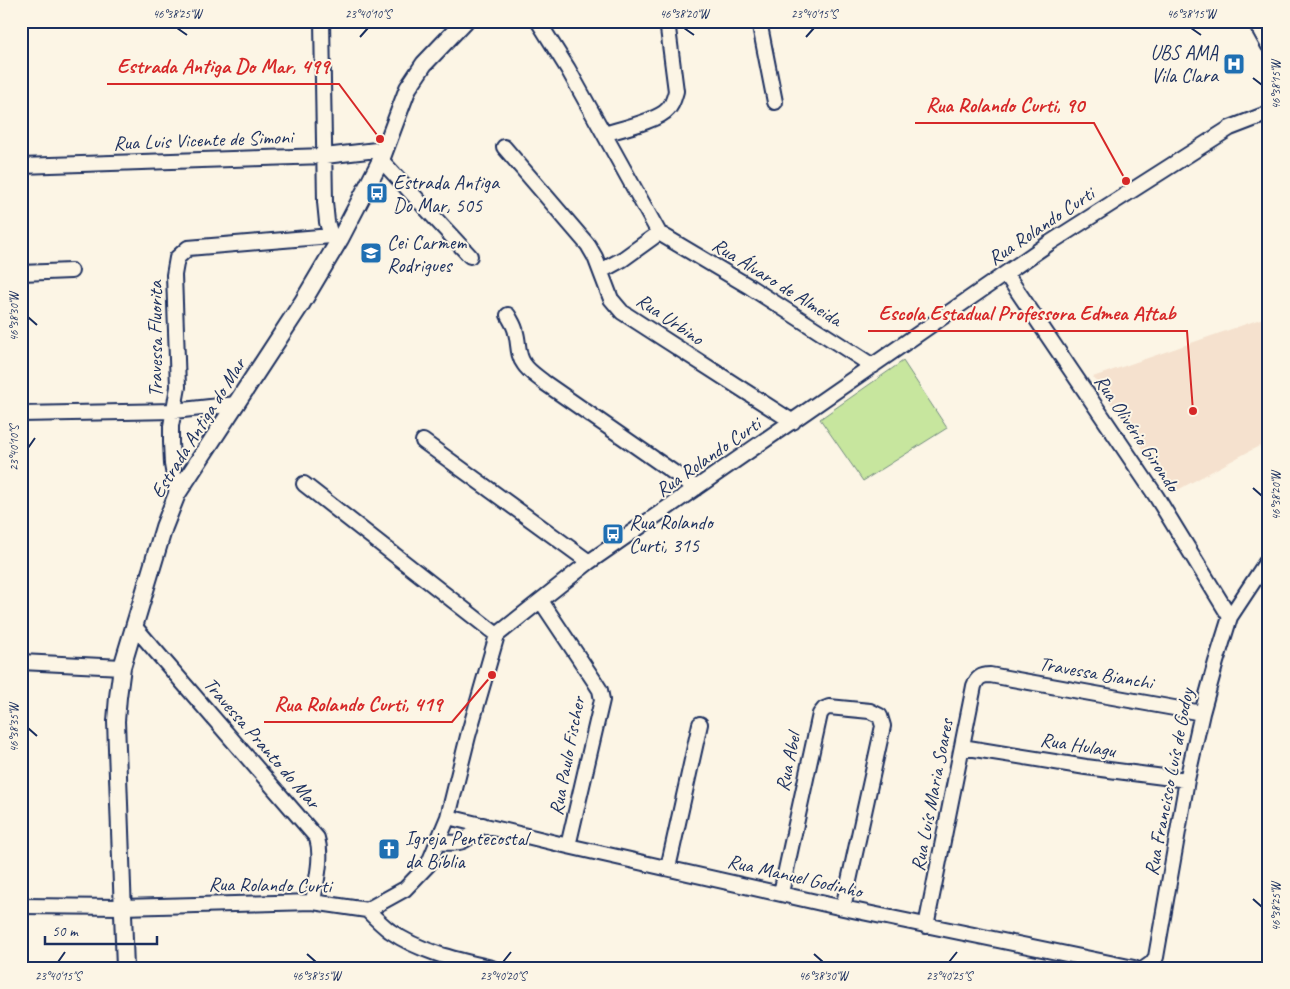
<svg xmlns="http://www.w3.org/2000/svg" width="1290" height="989" viewBox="0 0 1290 989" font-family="Caveat,sans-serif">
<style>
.built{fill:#f5e1ce}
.green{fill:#c7e69e;stroke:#718a7e}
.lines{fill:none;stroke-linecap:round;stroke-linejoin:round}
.minor-casing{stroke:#1b2f5e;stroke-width:18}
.tertiary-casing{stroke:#1b2f5e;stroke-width:20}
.minor{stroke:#fcf5e5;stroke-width:14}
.tertiary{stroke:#fcf5e5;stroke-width:16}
.ticks{fill:none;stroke:#1b2f5e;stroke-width:2}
.labels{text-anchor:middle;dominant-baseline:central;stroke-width:4;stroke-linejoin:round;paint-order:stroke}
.poi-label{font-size:20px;fill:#1b2f5e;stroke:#fcf5e5;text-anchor:start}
.street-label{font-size:20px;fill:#1b2f5e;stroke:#fcf5e5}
.leader{fill:none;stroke:#d62828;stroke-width:2}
.callout-dot{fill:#d62828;stroke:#fcf5e5;stroke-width:2}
.callout-label{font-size:21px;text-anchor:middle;font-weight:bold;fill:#d62828;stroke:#fcf5e5;stroke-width:4;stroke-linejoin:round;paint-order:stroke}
.neatline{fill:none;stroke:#1b2f5e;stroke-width:2}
.ticks-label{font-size:12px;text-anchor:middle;fill:#1b2f5e}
</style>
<rect width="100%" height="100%" fill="#fcf5e5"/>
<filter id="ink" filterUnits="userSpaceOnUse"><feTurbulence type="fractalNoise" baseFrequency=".02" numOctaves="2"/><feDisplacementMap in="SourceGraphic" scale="10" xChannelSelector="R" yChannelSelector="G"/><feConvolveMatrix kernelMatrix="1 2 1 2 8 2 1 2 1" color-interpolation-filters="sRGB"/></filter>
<g filter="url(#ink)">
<path class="built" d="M1269,316V461L1259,446L1172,493L1093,377Z"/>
<path class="green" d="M903,361L947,428L863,481L820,419Z"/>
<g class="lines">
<g class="minor-casing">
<path id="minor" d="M322,21L325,202L327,222L331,236
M538,21L568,69L659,233L750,287L873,366
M759,21L775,102
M1255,21L1269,46
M604,134C620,129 658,121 668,109C673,104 674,98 676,91L667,21
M504,147L588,245L595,257L611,299L622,312L793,422
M381,160L470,256
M21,166L325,156L385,149
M601,271L623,259L659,233
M21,273L71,271
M1006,274L1156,496L1230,617
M508,315C511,321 515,326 516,333C519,343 517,355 524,364C529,372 538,377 545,383L696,488
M21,414L174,411L237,404
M423,441L589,562
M304,484L497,635
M177,494L172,464L171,442V426L178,387L174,275L177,258L188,248L331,236L340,239
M541,601L593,679L600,690L602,700L568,846
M134,626L317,838C323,858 316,881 313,902
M21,662L122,667
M962,747L1086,767L1187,780
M448,817L568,846L843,908L1134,968
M439,842C464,845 465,841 483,825
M668,868L700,724
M781,893L820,714L824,709L829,707L870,711L880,716L883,726L843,908
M21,906L122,907L313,902L367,910L405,889L428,865L448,817L468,736L497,635L589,562L1048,244L1230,128L1269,113
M367,910C374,917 382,925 390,931C420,952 457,960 492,968
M926,926L974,686C977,678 981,675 990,675L1202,713
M1145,968L1152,963L1156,957L1187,780L1202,713L1216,662L1230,617L1269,558"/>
</g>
<g class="tertiary-casing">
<path id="tertiary" d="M125,968L116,721L118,697L122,667L164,527L177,494L302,303L340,239L381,160L408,88L424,64L465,21"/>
</g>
<use href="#minor" class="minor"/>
<use href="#tertiary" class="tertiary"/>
</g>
</g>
<path class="ticks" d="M177,28L187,35M684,28L694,35M1191,28L1201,35M360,37L368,28M806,37L814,28M1253,78L1262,85M28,317L37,325M28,448L35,438M1253,488L1262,496M28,728L37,736M1253,899L1262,907M307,954L316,962M814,954L823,962M58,962L65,952M503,962L511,952M949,962L957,952"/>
<defs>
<g id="hospital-square" transform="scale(1.125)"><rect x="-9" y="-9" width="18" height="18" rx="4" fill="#1f6fb2" stroke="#fcf5e5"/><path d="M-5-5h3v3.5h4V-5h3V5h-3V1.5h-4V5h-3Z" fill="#fff"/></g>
<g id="bus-square" transform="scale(1.125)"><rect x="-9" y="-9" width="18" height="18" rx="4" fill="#1f6fb2" stroke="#fcf5e5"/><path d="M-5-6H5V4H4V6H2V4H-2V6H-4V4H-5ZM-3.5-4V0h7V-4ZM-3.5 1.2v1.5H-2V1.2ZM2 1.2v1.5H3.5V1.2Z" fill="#fff"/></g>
<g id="school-square" transform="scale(1.125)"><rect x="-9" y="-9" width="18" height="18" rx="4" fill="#1f6fb2" stroke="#fcf5e5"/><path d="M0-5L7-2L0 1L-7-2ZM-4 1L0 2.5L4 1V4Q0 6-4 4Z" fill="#fff"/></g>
<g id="church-square" transform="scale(1.125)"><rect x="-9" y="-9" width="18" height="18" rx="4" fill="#1f6fb2" stroke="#fcf5e5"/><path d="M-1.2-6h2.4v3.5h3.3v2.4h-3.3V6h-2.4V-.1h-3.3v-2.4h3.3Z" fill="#fff"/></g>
</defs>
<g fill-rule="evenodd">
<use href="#hospital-square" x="1234" y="64"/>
<use href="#bus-square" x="377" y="193"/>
<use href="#school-square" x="371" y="253"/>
<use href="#bus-square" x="613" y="534"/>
<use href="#church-square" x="389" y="849"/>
</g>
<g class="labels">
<g class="poi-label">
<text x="1218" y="52" text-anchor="end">UBS AMA<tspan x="1218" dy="23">Vila Clara</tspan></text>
<text x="393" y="182">Estrada Antiga<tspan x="393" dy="23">Do Mar, 505</tspan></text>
<text x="387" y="242">Cei Carmem<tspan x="387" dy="23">Rodrigues</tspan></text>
<text x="629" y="522">Rua Rolando<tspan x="629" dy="23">Curti, 315</tspan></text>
<text x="405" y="838">Igreja Pentecostal<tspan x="405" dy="23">da Bíblia</tspan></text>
</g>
<g class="street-label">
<text transform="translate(203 140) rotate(-2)">Rua Luis Vicente de Simoni</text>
<text transform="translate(1041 226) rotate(-34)">Rua Rolando Curti</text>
<text transform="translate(777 282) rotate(32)">Rua Álvaro de Almeida</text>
<text transform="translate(670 319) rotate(34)">Rua Urbino</text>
<text transform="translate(155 339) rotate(-90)">Travessa Fluorita</text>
<text transform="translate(198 428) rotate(-58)">Estrada Antiga do Mar</text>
<text transform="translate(1137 433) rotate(56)">Rua Olivério Girondo</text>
<text transform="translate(708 457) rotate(-35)">Rua Rolando Curti</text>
<text transform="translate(1096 673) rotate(10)">Travessa Bianchi</text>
<text transform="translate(262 743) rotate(49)">Travessa Pranto do Mar</text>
<text transform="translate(1078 745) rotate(9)">Rua Hulagu</text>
<text transform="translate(567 756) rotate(-79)">Rua Paulo Fischer</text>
<text transform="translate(788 762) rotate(-78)">Rua Abel</text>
<text transform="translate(1169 782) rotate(-79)">Rua Francisco Luís de Godoy</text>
<text transform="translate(932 795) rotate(-79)">Rua Luís Maria Soares</text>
<text transform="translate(795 876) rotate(13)">Rua Manuel Godinho</text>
<text transform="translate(270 885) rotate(1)">Rua Rolando Curti</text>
</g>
</g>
<path class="leader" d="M380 139L339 84H107M1126 181L1094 123H915M1193 411L1187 331H868M492 675L452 722H264"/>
<g class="callout-dot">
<circle cx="380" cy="139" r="5"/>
<circle cx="1126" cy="181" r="5"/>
<circle cx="1193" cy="411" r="5"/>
<circle cx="492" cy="675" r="5"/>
</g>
<g class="callout-label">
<text x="223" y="73">Estrada Antiga Do Mar, 499</text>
<text x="1005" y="112">Rua Rolando Curti, 90</text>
<text x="1027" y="320">Escola Estadual Professora Edmea Attab</text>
<text x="358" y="711">Rua Rolando Curti, 419</text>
</g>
<rect width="1290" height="989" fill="none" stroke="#fcf5e5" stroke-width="55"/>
<path d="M45 936v8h112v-8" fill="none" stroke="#1b2f5e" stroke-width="2.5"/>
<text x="52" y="936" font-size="15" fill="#1b2f5e" stroke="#fcf5e5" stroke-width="4" paint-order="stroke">50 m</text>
<rect x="28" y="28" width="1234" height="934" class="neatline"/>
<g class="ticks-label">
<text x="177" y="18">46°38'25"W</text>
<text x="368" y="18">23°40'10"S</text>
<text x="684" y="18">46°38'20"W</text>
<text x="814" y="18">23°40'15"S</text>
<text x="1191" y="18">46°38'15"W</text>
<text transform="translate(1276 85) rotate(-90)" y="4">46°38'15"W</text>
<text transform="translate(14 317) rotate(-90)" y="4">46°38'30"W</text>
<text transform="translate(14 448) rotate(-90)" y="4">23°40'10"S</text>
<text transform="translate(1276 496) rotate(-90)" y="4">46°38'20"W</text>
<text transform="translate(14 728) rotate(-90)" y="4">46°38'35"W</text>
<text transform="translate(1276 907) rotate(-90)" y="4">46°38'25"W</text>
<text x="58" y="980">23°40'15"S</text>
<text x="316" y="980">46°38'35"W</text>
<text x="503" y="980">23°40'20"S</text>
<text x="823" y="980">46°38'30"W</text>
<text x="949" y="980">23°40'25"S</text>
</g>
</svg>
